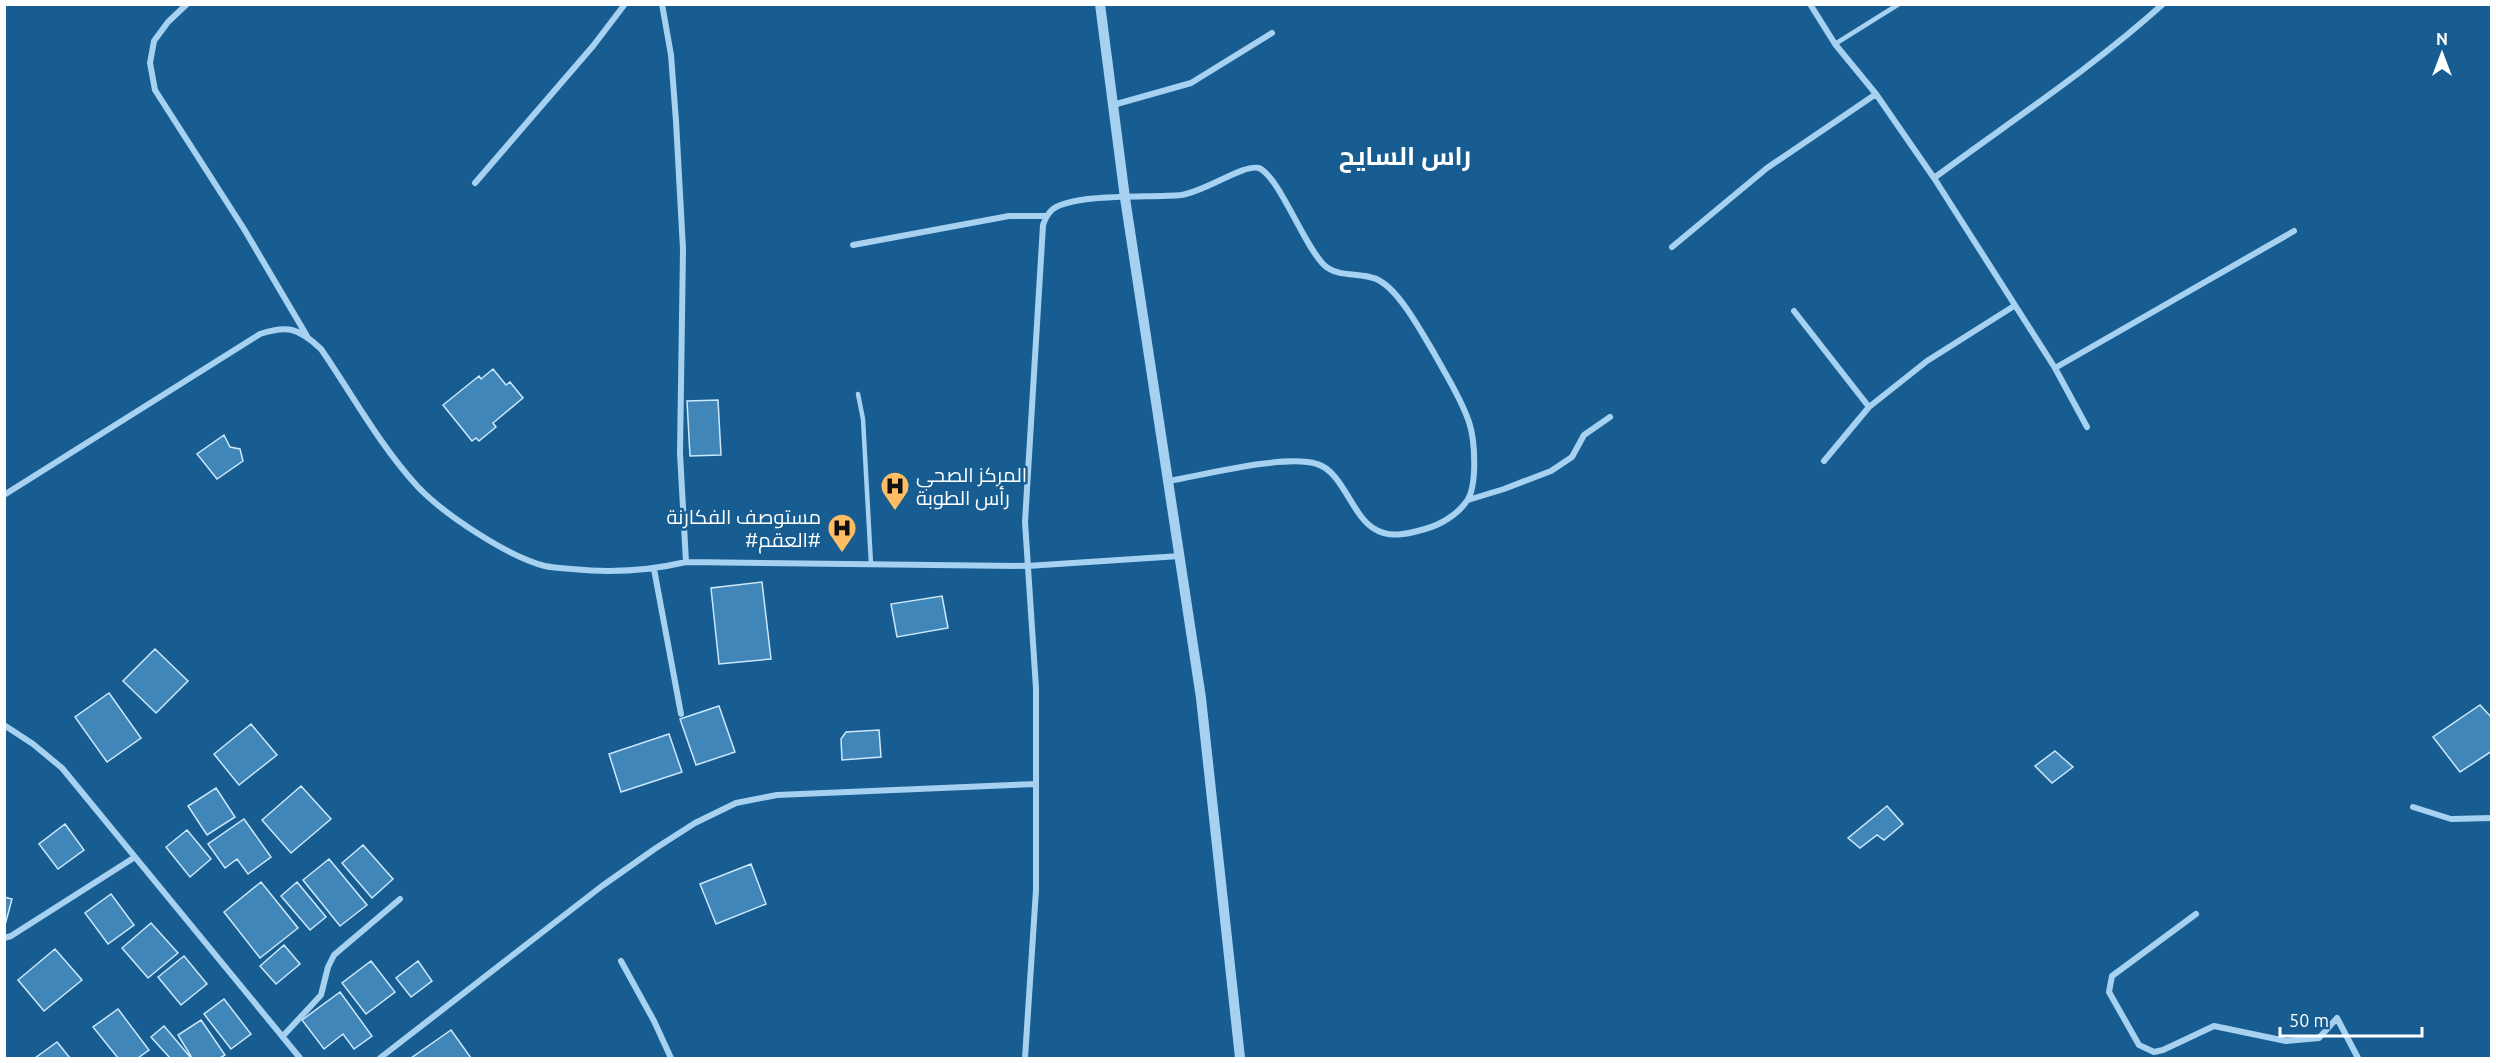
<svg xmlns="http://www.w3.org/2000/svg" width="2496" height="1063" viewBox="0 0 2496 1063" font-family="Ubuntu,Cairo,sans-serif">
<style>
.building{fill:#4086b9;stroke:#cce8fb;stroke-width:1.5}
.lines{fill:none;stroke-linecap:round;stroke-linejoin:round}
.service{stroke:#a6d1f0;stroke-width:4.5}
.minor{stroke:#a6d1f0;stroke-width:6}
.tertiary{stroke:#a6d1f0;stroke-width:10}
.labels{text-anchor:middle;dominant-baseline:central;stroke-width:5;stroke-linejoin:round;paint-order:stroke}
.poi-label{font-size:20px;fill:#fff;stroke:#175d91;text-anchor:start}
.district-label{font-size:26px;font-weight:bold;fill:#fff;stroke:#175d91}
</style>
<rect width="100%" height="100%" fill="#175d91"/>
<path class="building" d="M493,369L506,385L510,382L523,398L493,423L496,427L479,441L476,438L472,441L443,405L479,376L481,379Z
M718,400L721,455L690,456L687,401Z
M224,435L230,447L240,449L243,461L217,479L197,454Z
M762,582L771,659L719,664L711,588Z
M942,596L948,628L897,637L891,604Z
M155,649L188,681L156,713L123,681Z
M109,693L141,738L107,762L75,717Z
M2480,705L2492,718V751L2460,772L2433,737Z
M719,706L735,752L696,765L680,719Z
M251,724L277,755L239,785L214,754Z
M879,730L881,757L842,760L841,739L846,732Z
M669,734L682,772L621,792L609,754Z
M2055,751L2073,767L2052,783L2035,766Z
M301,786L331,819L291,853L262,820Z
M216,788L235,817L207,835L188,806Z
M1887,806L1903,824L1884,840L1877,835L1860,848L1848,838Z
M244,819L271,857L248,874L237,859L225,868L208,844Z
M65,824L84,850L58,869L39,844Z
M187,830L211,859L190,877L166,847Z
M363,845L393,879L372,898L342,863Z
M329,859L367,905L340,926L303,880Z
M751,864L766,904L716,924L700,884Z
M261,882L298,928L260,958L224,912Z
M297,882L326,917L310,930L281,896Z
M111,894L134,925L108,944L85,913Z
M4,897L12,899L5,925H4Z
M151,923L178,953L148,978L122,948Z
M284,945L300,964L276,984L260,966Z
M55,949L82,980L44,1011L18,980Z
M184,956L207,984L181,1005L158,977Z
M371,961L395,992L366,1014L342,983Z
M418,961L432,981L411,997L396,978Z
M340,992L372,1036L354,1049L343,1034L324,1049L302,1020Z
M224,999L251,1034L231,1049L204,1014Z
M118,1009L149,1050L138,1058H118L93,1027Z
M201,1020L225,1055L220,1058H192L178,1035Z
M164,1026L191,1058H170L151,1037Z
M451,1030L471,1058H411Z
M57,1042L70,1058H35Z"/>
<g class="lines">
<path class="service" d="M1835,44L1899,4
M858,394L863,419L871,564"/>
<path class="minor" d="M187,4L168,22L154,41L150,63L155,90L244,229L307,336
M662,4L671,55L676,121L683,249L680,453L686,562
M1810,4L1835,44L1876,94L1934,178L2055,368L2087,427
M1113,105L1191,83L1272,33
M1934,178C2011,121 2092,68 2163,4
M475,183L593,46L625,4
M853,245L1009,216H1047
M1672,247L1767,168L1876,94
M1794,311L1869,407
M2055,368L2294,231
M1824,461L1869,407L1927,361L2014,306
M4,495L260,334C288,325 299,328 321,349C352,394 380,446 418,487C445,515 507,556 545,566C554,568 564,568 572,569C611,573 648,571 686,562L1027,566L1180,556
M1468,500L1504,489L1551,471L1572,457L1584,435L1610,417
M654,569L681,714
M4,725L33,744L62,768L300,1058
M2413,807L2451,819L2492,818
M2196,914L2112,976L2109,992L2139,1045L2154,1052L2163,1050L2214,1026L2286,1041L2319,1038L2337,1018L2358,1058
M4,938L11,936L135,857
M621,961L654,1021L671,1058
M283,1036L321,995L328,967L334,955L400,899
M380,1058L602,886L656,848L695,823L736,803L777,795L1036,784
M1025,1058L1036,890V688L1025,522L1043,225C1045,219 1048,213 1053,209C1076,193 1150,198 1181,195C1205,192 1243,164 1259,168C1280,178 1303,244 1324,265C1339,279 1364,271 1380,281C1400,292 1422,333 1434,353C1446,375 1461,398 1469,422C1475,440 1478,487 1466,502C1457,515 1440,525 1425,529C1408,534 1389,539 1373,528C1352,515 1342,471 1317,464C1285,454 1204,475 1169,481"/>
<path class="tertiary" d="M1100,4L1125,198L1201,698L1240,1058"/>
</g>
<defs>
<g id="hospital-pin" transform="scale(1.5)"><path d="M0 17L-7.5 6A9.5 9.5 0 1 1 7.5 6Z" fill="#ffbe64" stroke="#175d91"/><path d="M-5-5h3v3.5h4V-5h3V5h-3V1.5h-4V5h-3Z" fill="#111"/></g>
</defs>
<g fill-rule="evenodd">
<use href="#hospital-pin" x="895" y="486"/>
<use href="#hospital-pin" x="842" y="528"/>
</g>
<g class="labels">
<g class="poi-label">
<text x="916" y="474">المركز الصحي<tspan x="916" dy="23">رأس الطوبة</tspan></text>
<text x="821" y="516" text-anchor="end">مستوصف الفكارنة<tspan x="821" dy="23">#العقم#</tspan></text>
</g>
<g class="district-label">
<text x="1405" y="155">راس السايح</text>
</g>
</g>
<rect width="2496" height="1063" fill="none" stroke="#ffffff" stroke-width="12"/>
<g transform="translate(2442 54)" stroke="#175d91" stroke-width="4.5" paint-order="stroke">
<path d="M0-4.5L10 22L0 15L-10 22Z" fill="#ffffff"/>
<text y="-9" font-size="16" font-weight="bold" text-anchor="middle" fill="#ffffff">N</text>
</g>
<path d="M2280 1027v9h142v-9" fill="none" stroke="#ffffff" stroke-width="3"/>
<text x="2289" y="1027" font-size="18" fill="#ffffff" stroke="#175d91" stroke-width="4.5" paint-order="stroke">50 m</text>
</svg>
